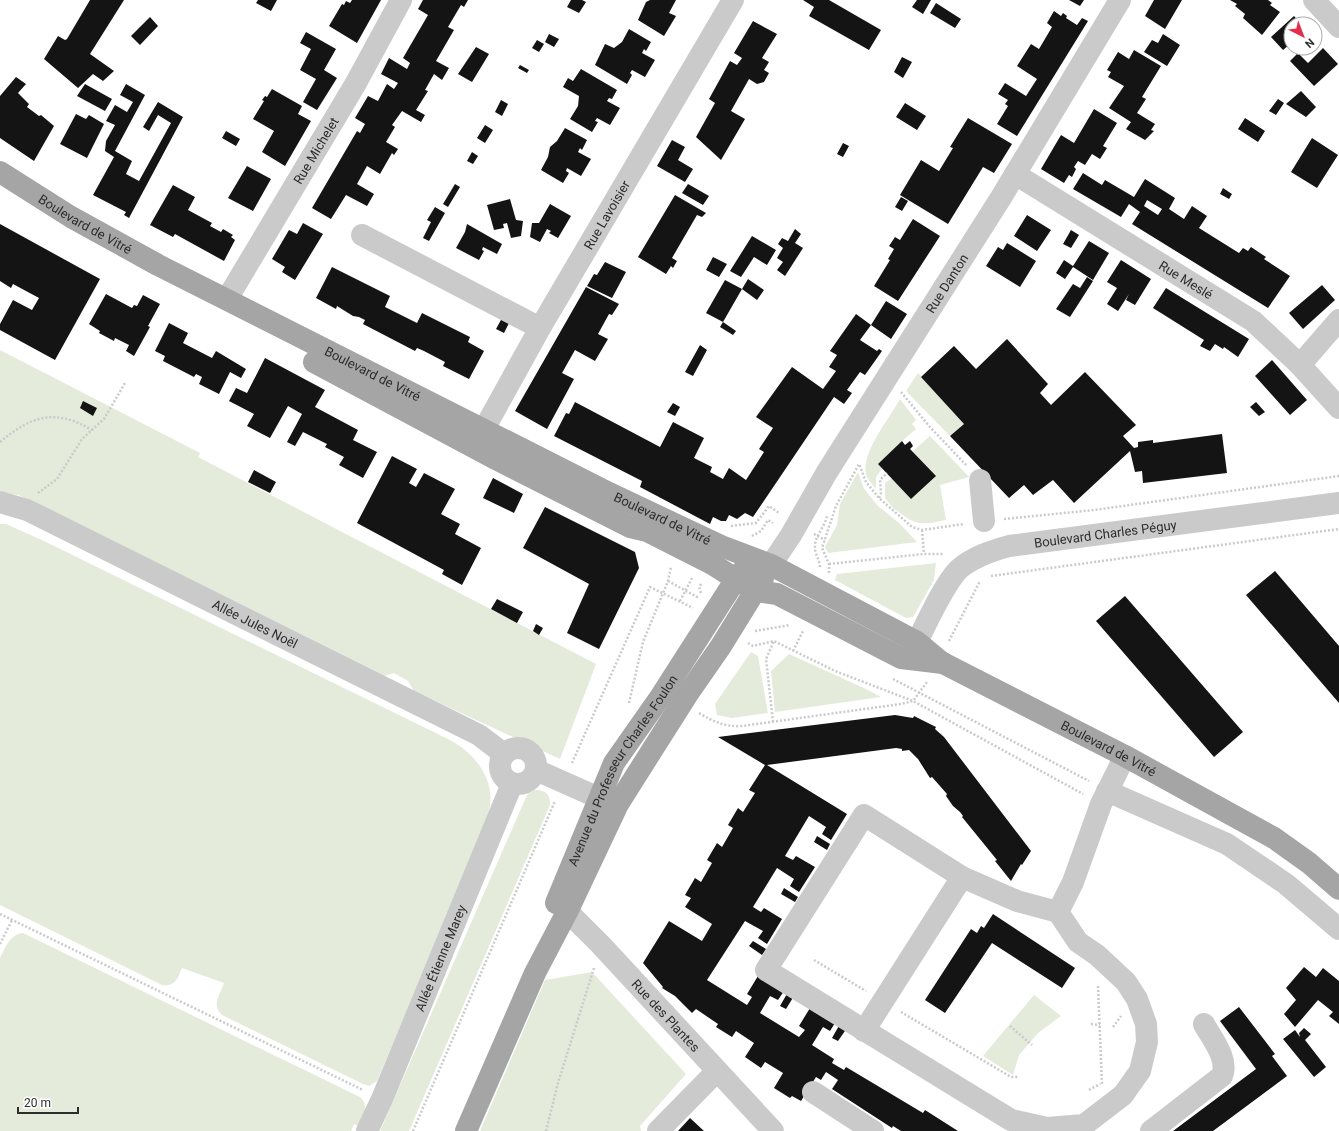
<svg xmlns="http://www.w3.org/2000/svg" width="1339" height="1131" viewBox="0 0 1339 1131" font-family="Roboto,sans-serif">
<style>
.green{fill:#e4ebda}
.building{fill:#141414;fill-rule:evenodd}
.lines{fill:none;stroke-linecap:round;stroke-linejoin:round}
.path{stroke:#cacaca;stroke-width:2.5;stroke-dasharray:2 2;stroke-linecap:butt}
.minor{stroke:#cacaca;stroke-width:22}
.major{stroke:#a5a5a5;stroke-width:22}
.labels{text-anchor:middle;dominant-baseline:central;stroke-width:4;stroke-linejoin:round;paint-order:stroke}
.street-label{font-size:13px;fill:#2d2d2d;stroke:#fff}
</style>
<rect width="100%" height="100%" fill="#fff"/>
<path class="green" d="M0,350L200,453L198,457L596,664L560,759L414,691L408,681L394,673L385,676L32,501L18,495L0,492Z
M918,373L964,424L950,436L906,391Z
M900,399L916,420L912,424L916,429L902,441L876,477V489C873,485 869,481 867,477C858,456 890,418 900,399Z
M930,436L969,477L940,485L946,520L931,523H919L910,520L893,508L885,498V483L892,478L911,499L935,477L912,452Z
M858,472L864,489L878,506L899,523L917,542L828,553L825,547L837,525L840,504Z
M0,524H6L44,541L450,740C473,752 494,777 490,805C489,813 486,821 484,829L377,1081L369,1086L363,1084L222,1015C211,1005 220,995 224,983L182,968C178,978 175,987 162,985L0,905Z
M936,563L934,580L913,617L906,618L835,580L837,574Z
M751,652L758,656L768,713L732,718L717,715L715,704Z
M789,654L868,690L881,697L775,712L771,671Z
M534,790C545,789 551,795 550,805L409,1131H380L527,795Z
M23,933L360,1097C370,1107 363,1115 359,1126L354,1124L351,1131H0V958C6,947 9,935 23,933Z
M592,972L686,1074L640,1126L641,1131H480L545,980Z
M1034,995L1061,1016L1038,1033L1019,1055L1013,1075L983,1056Z"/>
<path class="building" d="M90,0H124L90,54L114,71L103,81L93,74L78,88L44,59L58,36L65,40L67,39Z
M258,0H277L271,11L256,3Z
M352,0H381L357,43L329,26L342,4L344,5L346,1L350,3Z
M423,0H468L464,7L461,5L448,27L454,30L436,61L449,68L442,80L434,74L425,90L428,91L416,110L425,115L421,122L402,111L392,125L395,127L386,142L398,149L394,155L392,153L380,174L367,166L357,184L374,194L367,206L346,195L331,219L312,208L357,131L360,133L365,124L355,118L368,96L378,101L387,84L394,89L398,83L381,74L389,58L407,69L410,63L403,58L428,15L418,9Z
M571,0H582L586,2L579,13L567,7Z
M650,0H676L669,13L676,16L664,36L638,20L646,2Z
M803,0H829L881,30L869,50L809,16L814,7Z
M917,0H931L923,14L912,7Z
M1069,0H1084L1080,6Z
M1154,0H1182L1165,29L1145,16Z
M1230,0H1268L1272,3L1270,5L1280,12L1262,35L1243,18L1245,14L1235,6L1237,4Z
M936,3L961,19L955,28L930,13Z
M1054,11L1061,16L1063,13L1067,16L1066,18L1077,25L1082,18L1088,21L1017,136L997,124L1008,106L1005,104L1008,100L998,94L1005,83L1026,96L1037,79L1017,66L1031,44L1039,49L1052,27L1047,23Z
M1294,16L1301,24H1291V47L1289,45L1283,50L1271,37Z
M150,17L158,26L140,45L131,36Z
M753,21L777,34L762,58L769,62L764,70L769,73L764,82L757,84L749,79L731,111L745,119L721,160L696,137L715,103L709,99L730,61L737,65L742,58L734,53Z
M629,29L651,42L646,51L644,49L642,53L655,60L645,77L632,70L630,73L632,75L627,84L595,65L605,44L614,48L622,42Z
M306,32L336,49L324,70L337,78L317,110L303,102L316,79L300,70L311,49L300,43Z
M549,34L559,39L554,47L545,42Z
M1163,34L1180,45L1167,66L1144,52L1152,40L1158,43Z
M537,40L544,44L539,52L532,48Z
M476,47L489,54L472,82L458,74Z
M1291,48H1303L1298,53L1308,63L1323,48L1338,64L1314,86L1290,61L1297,54Z
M1134,50L1161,66L1142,97L1146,99L1137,113L1155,124L1151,130L1154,131L1145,140L1126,129L1131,122L1109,108L1124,86L1108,77L1111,72L1107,70L1118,52L1129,59Z
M902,57L912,62L903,78L894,72Z
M520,65L529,70L527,73L518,68Z
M581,69L617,90L612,99L609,98L607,101L620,108L610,125L597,118L595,121L598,122L592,132L570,119L578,106L579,96L563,87L568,78L573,81Z
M16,77L26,84L18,93L29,104L27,107L39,116L41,115L54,126L34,161L0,138V96Z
M85,84L112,99L105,111L77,96Z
M126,84L145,95L115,151L132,161L126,174L139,181L171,123L158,115L149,131L143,127L158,102L183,117L129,218L124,215L126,212L93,195L114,157L105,151L106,141L115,125L106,121L115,105L127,112L133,102L120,95Z
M272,89L302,106L298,114L311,121L285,166L262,152L274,131L253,119L264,101L262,100L265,96L267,97Z
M1301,91L1316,107L1306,117L1286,104Z
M1278,99L1284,103L1276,115L1269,111Z
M501,100L508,104L502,116L495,112Z
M905,103L926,116L917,130L896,117Z
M1094,109L1117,123L1103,146L1107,148L1100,159L1092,154L1085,165L1078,161L1074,167L1076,169L1072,177L1069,175L1064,183L1041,169L1061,135L1074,143Z
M76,114L86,119L89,115L104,124L87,158L60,144Z
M968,118L1012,144L994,173L983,167L948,224L900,195L921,160L939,171L953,148L950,147Z
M1245,118L1265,131L1258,142L1238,129Z
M485,125L493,130L485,143L477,138Z
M565,128L587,140L582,150L580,148L578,152L591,159L581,176L567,168L566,171L569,173L563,183L541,170L548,157L550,147L557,141Z
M226,131L240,139L236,146L222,138Z
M1312,138L1338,155L1317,188L1291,172Z
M672,140L685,147L678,160L693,169L685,182L657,166Z
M843,143L849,146L843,157L837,154Z
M472,152L478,156L473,164L467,161Z
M247,166L271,179L253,211L228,198Z
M1083,173L1102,185L1105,180L1134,197L1145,179L1175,198L1169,209L1184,219L1192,206L1207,216L1199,228L1239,253L1243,248L1248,251L1251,247L1266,257L1264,259L1290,276L1268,308L1132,224L1140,212L1129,204L1121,217L1073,189ZM1147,200L1162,209L1158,215L1144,206Z
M455,184L460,187L448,207L443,204Z
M688,184L709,196L703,205L682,193Z
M173,185L195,197L188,210L212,223L210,226L221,232L223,229L233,235L231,237L235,240L224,261L175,234L173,237L150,225Z
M1223,188L1232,194L1229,199L1220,194Z
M675,195L706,213L702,217L697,215L672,258L677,261L673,268L671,266L666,274L638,257Z
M901,197L908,201L902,211L895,207Z
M510,199L516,220L523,221L521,236L511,238L507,223L503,224L504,228L494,230L487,205Z
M550,204L571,216L558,238L549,233L551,231L547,229L540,242L530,237L532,223H539Z
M435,207L445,213L429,241L423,238L431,222L427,220Z
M1027,215L1051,230L1037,251L1014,236Z
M913,219L940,236L898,301L874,286L890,260L888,259L894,249L889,246L895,237L900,240Z
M303,223L323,234L295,280L282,272L285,267L272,259L289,230L297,234Z
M0,224L100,279L55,360L0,330V324L13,300L32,310L39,298L13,284L11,288L0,281Z
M467,224L502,244L497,254L483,247L482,250L484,251L479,260L456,248L465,232Z
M795,229L801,234L795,243L803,248L785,276L777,270L783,262L777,258L783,248L778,244L782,238L788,241Z
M1071,230L1079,235L1071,248L1063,244Z
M752,236L776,250L767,265L754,257L741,277L730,271Z
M1089,241L1109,253L1093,280L1073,267L1065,279L1056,273L1064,260L1073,266Z
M1007,243L1036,261L1020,287L986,266L998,247L1003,250Z
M713,257L727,264L719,277L706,270Z
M1121,260L1151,279L1135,305L1126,300L1129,294L1118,311L1107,304L1117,288L1107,282Z
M605,262L626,272L612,298L587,286L594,274L597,275Z
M332,267L390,296L385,307L417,323L422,313L470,337L468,342L484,351L469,379L443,366L445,362L424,351L417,348L415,351L363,324L365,320L359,317L353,316L337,306L336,309L316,298Z
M1087,277L1093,281L1070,317L1056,309L1073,284L1080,288Z
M748,279L764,290L757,300L742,289Z
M725,280L742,289L723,322L706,313Z
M1322,285L1335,300L1303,329L1289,313Z
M586,287L619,304L612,315L609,314L598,334L608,339L595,361L575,350L562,373L574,379L547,429L515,411Z
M1166,288L1249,339L1238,357L1224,347L1223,349L1215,344L1210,351L1200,346L1204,340L1153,308Z
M106,294L132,308L134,305L137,306L143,295L160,304L148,326L150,327L134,356L126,351L129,345L115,338L114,341L99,333L100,331L89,324Z
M886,301L907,314L891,339L871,325L860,340L877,351L879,349L882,351L865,375L860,372L847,390L852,393L844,404L834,397L753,517L745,513L737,519L729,515L726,521H721L713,517L710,524L640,487L642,481L554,436L566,413L569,414L575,402L660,447L673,422L704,438L694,458L712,467L710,472L723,479L729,468L746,480L764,452L759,449L773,428L756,417L792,367L823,389L836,371L829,367L837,355L830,351L856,314L871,325Z
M502,318L509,323L504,333L496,329Z
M723,322L736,331L733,335L720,327Z
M169,323L188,333L183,343L212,358L216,351L246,369L241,378L230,372L219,394L199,384L202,377L196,374L194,377L163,361L165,356L155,351Z
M1007,339L1048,384L1040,393L1051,405L1085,372L1136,425L1123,436L1134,448L1138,447V442L1153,440V443L1222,434L1227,473L1143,483L1142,471L1135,472L1130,451L1074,503L1053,480L1033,495L1024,485L1009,498L950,436L964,424L921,377L954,346L976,369Z
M700,345L707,350L693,376L685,372Z
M265,358L325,390L315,407L358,430L353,440L377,452L363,478L339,465L344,457L325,447L327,444L303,432L295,446L287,442L302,414L288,406L270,438L247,426L254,414L229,401L236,388L247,393Z
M1272,360L1307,400L1290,415L1255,376Z
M83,401L97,408L93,416L80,408Z
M1256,402L1265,412L1259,416L1250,407Z
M673,403L680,407L675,416L667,412Z
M902,441L905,445L910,441L913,446L910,449L936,476L911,499L878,464Z
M392,456L417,469L409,483L416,487L424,473L455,489L441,514L460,524L455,534L481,548L462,585L442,574L444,570L357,523Z
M254,470L276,482L270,493L248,482Z
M493,478L523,494L514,513L483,498Z
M545,507L635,552L639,568L599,649L567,633L589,584L523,548Z
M1275,571L1339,646V703L1246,595Z
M1125,596L1243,732L1214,757L1096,621Z
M497,599L523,612L517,623L491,609Z
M536,624L543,628L539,635L533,631Z
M895,715L913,718L914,716L936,727L935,729L944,737L1031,851L1022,865L1021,864L1011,881L995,861L997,860L962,817L963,816L960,812L953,806L946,796L947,794L932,777L930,778L918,759L909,750L902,751V749L896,748L767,765L847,814L831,840L822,834L826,827L809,816L785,856L793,860L796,856L815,867L799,892L790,886L794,879L777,868L753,907L761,912L764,908L782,919L767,944L758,938L763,931L745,921L707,980L747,1005L752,997L747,994L758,976L784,991L778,1000L770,996L760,1013L799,1037L805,1030L799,1026L810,1008L835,1023L830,1031L823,1027L812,1045L834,1059L832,1063L844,1070L846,1067L923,1113L925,1110L958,1131H901L893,1126L892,1128L832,1089L838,1080L826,1072L821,1080L816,1077L801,1101L792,1096L790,1098L774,1088L783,1073L765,1062L761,1068L745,1057L754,1043L736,1031L732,1037L716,1027L718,1024L696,1009L692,1013L675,996L662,988L663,987L643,963L669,921L702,941L712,924L685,907L691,898L685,895L695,878L701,882L712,863L707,860L717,843L722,847L733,828L728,825L738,808L743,812L755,793L749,790L765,765L718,737Z
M817,836L830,844L827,850L814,842Z
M784,888L798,897L795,902L781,894Z
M993,914L1075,968L1062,988L992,943L945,1013L925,1000L971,929L977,933L981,926L984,928Z
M753,941L766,949L762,955L749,946Z
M1304,967L1316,977L1323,968L1339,981V1024L1329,1016L1333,1012L1318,1000L1295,1027L1284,1014L1296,1000L1286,988Z
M788,992L794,996L786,1009L780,1006Z
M1239,1007L1275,1054L1272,1056L1287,1076L1213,1131H1173L1256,1069L1220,1021Z
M840,1024L847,1028L838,1041L832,1038Z
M1304,1028L1311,1034L1305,1040L1326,1067L1314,1077L1283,1039L1295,1030L1300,1037L1299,1033Z
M690,1118L704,1131H678Z"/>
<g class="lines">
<path class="path" d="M901,392L929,426L966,465
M0,442C31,416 55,408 92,430
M38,493L57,479L82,439L104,419L125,383
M879,498L881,493L880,480L887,473
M1004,519L1094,510L1339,476
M731,526L756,523L769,506L779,513
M922,530L924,554
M814,534L825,540
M752,536L761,531L768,520L773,523
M829,564L924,554H944
M820,567C820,561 815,554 815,548C814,536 825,527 827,516
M829,573V564L822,548L836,506L859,464L866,482L879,498L912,527L922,530L964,524
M991,576L1339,529
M668,581L699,598
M701,593L699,587L702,583
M680,601L692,578
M755,631L790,625
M949,641L980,581
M748,643L753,646L774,641L835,671L913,701L1083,794
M793,651L803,631
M893,679L1089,781
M629,703L643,642L668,581L671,567
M699,713C714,722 725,727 742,726L901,704L913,701L927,682
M773,722L766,659L774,641
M572,763L650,587L693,608
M0,914L363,1090
M0,944L12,920
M814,960L866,991
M1098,986L1102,1085
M901,1012L1011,1077H1019
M1091,1024L1100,1025
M1010,1026L1032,1045
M1113,1027L1121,1016
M1089,1090L1100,1084
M413,1131L555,801
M546,1131L558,1083L594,968"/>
<g class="minor">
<path d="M1314,0L1339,27"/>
<path id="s1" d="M1015,174L1253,321L1300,365L1339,408"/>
<path d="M362,235L540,328"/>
<path id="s2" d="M227,299L356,83L401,0"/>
<path d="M1300,365L1339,320"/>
<path id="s3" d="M483,431L540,328L733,0"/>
<path d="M980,480L984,521"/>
<path id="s4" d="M0,502L27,510L479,735L504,754"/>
<path id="s5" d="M771,565L791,535L827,472L1002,196L1120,0"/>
<path id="s6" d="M917,642C927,622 944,584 959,569C973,557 991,551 1009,546L1339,503"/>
<circle cx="518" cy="766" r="18"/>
<path d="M536,770L599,798L617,804"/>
<path d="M1107,791L1227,844L1286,884L1339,929"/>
<path d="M864,815L962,877L1017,901L1058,912L1078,942L1097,955L1126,982L1137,999L1146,1024L1147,1042L1140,1071L1123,1095L1084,1125L1047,1128L1011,1120L766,970Z"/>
<path id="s7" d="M557,901L601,945L773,1131"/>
<path d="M1058,912L1073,882L1101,804L1125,756"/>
<path d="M864,1031L962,877"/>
<path d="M813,1092L873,1131"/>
<path id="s8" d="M367,1131L382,1099L512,784"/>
<path d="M658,1131L717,1071"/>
<path d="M1151,1131L1222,1076C1229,1059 1212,1039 1204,1024"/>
</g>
<g class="major">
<path id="s9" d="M0,172L71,217L158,265L609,493L721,546L771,565L917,642L941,662L1125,756L1274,838L1309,863L1339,889"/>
<path d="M314,362L494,458L630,527L647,531L712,564L755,591L777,594L901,658L943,663"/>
<path id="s10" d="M556,903L614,763L661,696L736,579L745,568"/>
<path d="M466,1131L535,973L567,912L618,804L687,695L721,646L763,578"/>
</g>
</g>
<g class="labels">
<g class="street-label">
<text stroke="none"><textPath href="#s2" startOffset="173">Rue Michelet</textPath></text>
<text stroke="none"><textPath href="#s3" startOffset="249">Rue Lavoisier</textPath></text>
<text stroke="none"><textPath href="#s9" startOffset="100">Boulevard de Vitré</textPath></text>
<text stroke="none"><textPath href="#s1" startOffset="201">Rue Meslé</textPath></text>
<text stroke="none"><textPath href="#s5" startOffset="332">Rue Danton</textPath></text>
<text stroke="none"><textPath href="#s9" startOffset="424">Boulevard de Vitré</textPath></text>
<text stroke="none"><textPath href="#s9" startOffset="748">Boulevard de Vitré</textPath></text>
<text stroke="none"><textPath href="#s6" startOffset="237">Boulevard Charles Péguy</textPath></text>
<text stroke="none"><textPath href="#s4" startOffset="283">Allée Jules Noël</textPath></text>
<text stroke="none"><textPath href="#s9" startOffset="1251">Boulevard de Vitré</textPath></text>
<text stroke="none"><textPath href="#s10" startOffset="149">Avenue du Professeur Charles Foulon</textPath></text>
<text stroke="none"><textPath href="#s8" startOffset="188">Allée Étienne Marey</textPath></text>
<text stroke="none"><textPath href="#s7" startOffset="158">Rue des Plantes</textPath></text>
</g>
</g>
<g transform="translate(1303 36) rotate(138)"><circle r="19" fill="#ffffff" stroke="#ababab"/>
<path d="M0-3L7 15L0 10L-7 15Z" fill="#e42f4c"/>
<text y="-6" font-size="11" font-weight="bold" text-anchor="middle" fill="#2d2d2d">N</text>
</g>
<path d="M18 1107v6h60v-6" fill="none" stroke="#2d2d2d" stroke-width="2"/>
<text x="24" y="1107" font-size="12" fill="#2d2d2d" stroke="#ffffff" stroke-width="3" paint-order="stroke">20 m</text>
</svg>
